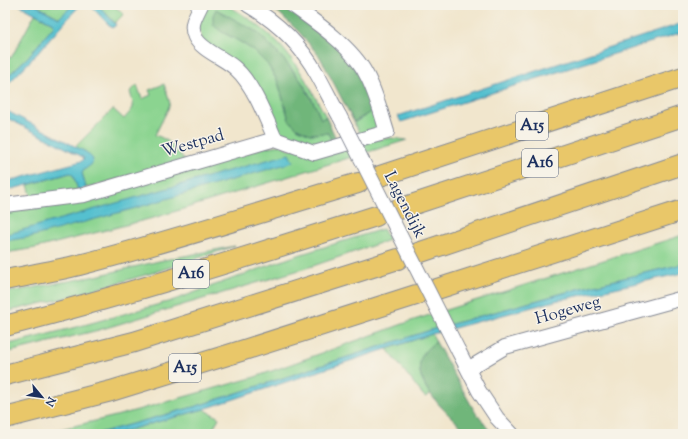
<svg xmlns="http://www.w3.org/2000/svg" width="688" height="439" viewBox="0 0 688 439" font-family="'Sorts Mill Goudy',serif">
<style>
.green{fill:#8bd490;stroke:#538277}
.forest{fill:#70b67a;stroke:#46726c}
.water{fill:#54c0cf;stroke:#387896}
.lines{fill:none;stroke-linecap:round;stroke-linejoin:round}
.minor-casing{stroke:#868a96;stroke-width:16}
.highway-casing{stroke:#868a96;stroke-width:22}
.minor{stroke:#fff;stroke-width:14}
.highway{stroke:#e9c769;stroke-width:20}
.minor-bridge-casing{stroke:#868a96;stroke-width:16;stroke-linecap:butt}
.minor-bridge{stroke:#fff;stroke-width:14}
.labels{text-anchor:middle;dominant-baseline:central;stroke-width:3;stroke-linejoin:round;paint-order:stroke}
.shield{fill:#f7f3e8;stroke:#5d6a87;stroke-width:1}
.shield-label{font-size:16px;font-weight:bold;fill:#1b2f5e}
.street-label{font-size:17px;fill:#1b2f5e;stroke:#f7f3e8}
</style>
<rect width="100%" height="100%" fill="#f7f3e8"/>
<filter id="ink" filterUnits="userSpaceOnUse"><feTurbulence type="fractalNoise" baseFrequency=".025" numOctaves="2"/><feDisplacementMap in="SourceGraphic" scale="8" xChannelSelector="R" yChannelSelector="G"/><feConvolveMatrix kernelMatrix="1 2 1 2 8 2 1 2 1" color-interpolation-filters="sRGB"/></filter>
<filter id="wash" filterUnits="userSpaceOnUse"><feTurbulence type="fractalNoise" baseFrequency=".012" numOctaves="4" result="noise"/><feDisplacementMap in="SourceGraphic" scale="16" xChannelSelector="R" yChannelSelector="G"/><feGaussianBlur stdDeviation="0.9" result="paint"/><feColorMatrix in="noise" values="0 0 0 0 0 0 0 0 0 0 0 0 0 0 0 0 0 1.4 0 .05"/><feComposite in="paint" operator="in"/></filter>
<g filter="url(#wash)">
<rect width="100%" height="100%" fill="#f1e6cd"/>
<path class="green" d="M35,5H73L60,18Z
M98,5H113L124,14L115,23Z
M203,5C210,5 218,4 225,5C233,8 242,14 249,19C288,45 305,77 326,117L321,119C316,106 309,92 301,81C289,63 272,48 257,32H222L237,40L253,50L268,65L278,82L289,120L297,128L310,134L328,133L333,143L322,149L284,138L274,128L256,91L204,45L196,20Z
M35,14L53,23L54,26L28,57L5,79V55L11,58Z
M164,84L170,103L168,109L155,135C172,141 176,148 185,161L86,188L82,173L84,170L86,152L75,147L113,109L124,119C135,106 135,109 130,92L137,85L142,99L151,95L149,90Z
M376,109L382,128L361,135L354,123Z
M391,138L407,140L157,217L36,248L5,253V213L84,200L108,195L153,179L266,147L281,145L289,149Z
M70,173L73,175L78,190L32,198L28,185Z
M383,229L389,240L313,266L99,330L5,353V345L84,325L171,301L295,256Z
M683,235V264L578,289L434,329L197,406L96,434H40L116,416L255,377L414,320Z
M235,246L152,273L65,298L5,312V292L15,291L96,276L159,261Z
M432,334L436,342C431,345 428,348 425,353C415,368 421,380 430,394L426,397L423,395L387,349Z
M204,409L219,418L210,434H114Z"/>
<path class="forest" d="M268,5H286L349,56L376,109L354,122L320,57L299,32L279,13L267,6Z
M216,9L257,32L285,61L301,81L315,105L321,119L326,117L338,143L333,144L328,133L310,134L297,128L289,120L278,82L268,65L253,50L237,40L222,32L213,25V15Z
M436,342L474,410L492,434H470C448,415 392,368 436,342Z"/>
<path class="water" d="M19,5H35L59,18L73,5H80L36,55L5,87V79L28,57L54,26L53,23Z
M90,5H98L116,25L112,28Z
M683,23V32L401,122L398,116Z
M5,110L86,152L93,159L92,164L84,170L82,173L86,188L78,190L73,175L70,173L5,191V182L82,161L84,159L83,157L5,117Z
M289,154L293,162L132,209L30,237L5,241V235L221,173Z
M683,264V273L555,301L484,320L432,334L204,409L114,434H96L197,406L434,329L578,289Z"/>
</g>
<g filter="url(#ink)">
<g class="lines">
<g class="minor-casing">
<path id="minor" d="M201,5C196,16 189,25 195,37C201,50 226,59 236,69C253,84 266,118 275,139
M248,5C277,22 301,45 317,74C325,88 332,103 340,117
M5,205L84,195L275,139L314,153L387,132C381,113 376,92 366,74C353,48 316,22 292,5
M458,350L479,391L497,418L512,434
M468,369L505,347L683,298"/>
</g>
<g class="highway-casing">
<path id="highway" d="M380,176L683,77
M396,210L683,116
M418,253L683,164
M5,280C30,275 55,271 79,265C173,241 265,211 358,183
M437,289L683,210
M5,326C130,294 253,255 376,216
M5,375L134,342L398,259
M5,418L111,391L244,350L416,295"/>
</g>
<use href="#minor" class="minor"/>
<use href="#highway" class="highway"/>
<g class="minor-bridge-casing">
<path id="minor-bridge" d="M340,117L458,350"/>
</g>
<use href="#minor-bridge" class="minor-bridge"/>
</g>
</g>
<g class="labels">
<g class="shield">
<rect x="516" y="112" width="32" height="28" rx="3"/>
<rect x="522" y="149" width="36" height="28" rx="3"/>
<rect x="173" y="260" width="36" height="28" rx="3"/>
<rect x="169" y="354" width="32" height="28" rx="3"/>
</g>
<g class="shield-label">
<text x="532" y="126">A15</text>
<text x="540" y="163">A16</text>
<text x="191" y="274">A16</text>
<text x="185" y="368">A15</text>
</g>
<g class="street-label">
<text transform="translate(193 144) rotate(-16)">Westpad</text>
<text transform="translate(404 205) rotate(63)">Lagendijk</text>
<text transform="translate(568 311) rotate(-16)">Hogeweg</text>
</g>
</g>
<rect width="688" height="439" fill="none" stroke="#f7f3e8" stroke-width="20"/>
<g transform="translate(42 397) rotate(119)" stroke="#f7f3e8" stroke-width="3" paint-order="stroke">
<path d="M0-3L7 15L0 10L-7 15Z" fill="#1b2f5e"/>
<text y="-6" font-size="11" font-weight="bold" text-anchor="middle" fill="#1b2f5e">N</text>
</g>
</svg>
